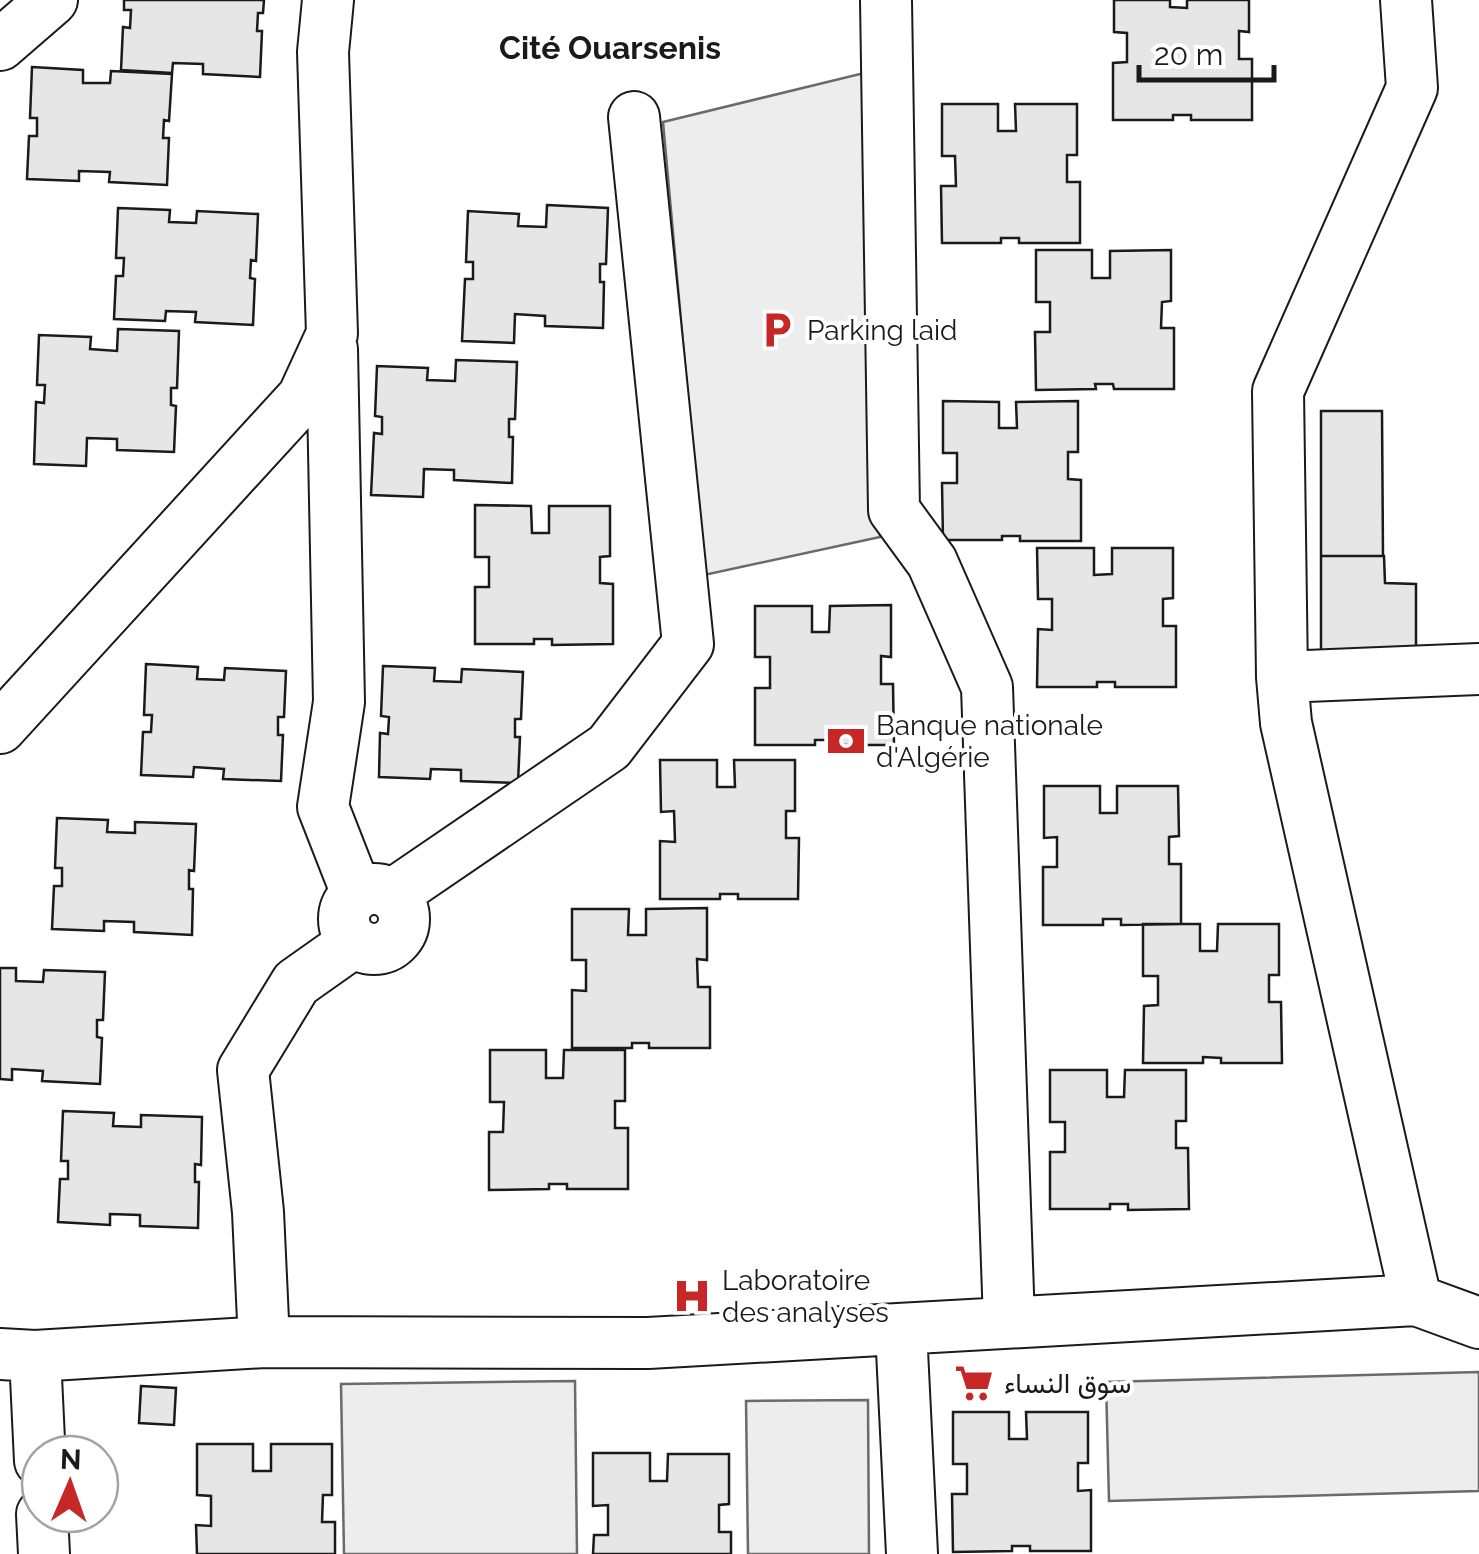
<svg xmlns="http://www.w3.org/2000/svg" width="1479" height="1554" viewBox="0 0 1479 1554" font-family="Raleway,Vazirmatn,sans-serif">
<style>
.built{fill:#ededed;stroke:#6a6a6a;stroke-width:2.5}
.building{fill:#e6e6e6;stroke:#1a1a1a;stroke-width:2.5}
.lines{fill:none;stroke-linecap:round;stroke-linejoin:round}
.minor-casing{stroke:#1a1a1a;stroke-width:54}
.minor{stroke:#fff;stroke-width:50}
.labels{text-anchor:middle;dominant-baseline:central;stroke-width:8;stroke-linejoin:round;paint-order:stroke}
.poi-label{font-size:28px;fill:#1a1a1a;stroke:#fff;text-anchor:start}
.quarter-label{font-size:32px;font-weight:bold;fill:#1a1a1a;stroke:#fff}
</style>
<rect width="100%" height="100%" fill="#fff"/>
<path class="built" d="M864,73L880,537L704,575L663,122Z
M1479,1372V1491L1109,1501L1106,1382Z
M575,1381L577,1554H344L341,1384Z
M868,1400L869,1554H748L746,1401Z"/>
<path class="building" d="M124,0H264L263,13H258L257,31H262L260,77L203,74V64L173,63L172,73L121,70L123,27L130,28L131,10H124Z
M1114,0H1170V7L1187,8V0H1249V32L1239,31V59H1252V120H1191V115H1173V120H1113V63L1127,62V33L1114,32Z
M32,67L83,70V83H110L111,71L172,74L169,121L164,120L163,138H169L167,185L109,182L110,172L79,171V181L27,179L29,136H37V118H30Z
M942,104H998V131H1016L1015,104H1077V155H1067V182H1080V243H1019V238H1001V243H942L941,186H956L955,156H942Z
M547,205L608,208L606,264H600V282H604L603,328L545,326V316L515,314L514,343L462,341L465,279H473V262H466L468,211L519,214L518,226L546,227Z
M118,208L170,210L169,222L196,223L197,211L258,214L256,261L251,260L250,278L255,279L253,325L195,322L196,312L166,311L165,321L114,319L116,276H123L124,258H116Z
M1036,250H1092V278H1110V251L1171,250V301L1162,302L1161,328H1174V389H1114L1113,384H1095L1096,389L1036,390L1035,332H1050V302H1036Z
M118,329L179,331L177,388H171V405L176,406L174,452L117,450V439L87,438L86,466L34,464L36,402L44,403L45,385H37L39,335L91,337L90,349L117,351Z
M456,360L517,362L515,419H509V437H513L512,483L454,480V470L424,469L423,497L371,495L374,433L382,434V417L375,416L377,366L428,368L427,380L455,381Z
M943,401L999,402V428H1017L1016,402L1078,401V452H1068V479L1081,480V541H1020V536H1002V540H943L942,483H957V453H943Z
M1321,411H1382L1383,556H1321Z
M475,505L531,506L532,533H549V506H610V556L600,557V583L613,584V644L552,645V639H534V644H475V587H489V557H475Z
M1037,548H1094V575L1112,574V548H1173V598L1163,599V626H1176V687H1115V682H1097V687H1037L1038,629L1052,630V599H1038Z
M1321,556H1384L1385,583L1416,584V658H1321Z
M891,605V657L881,656V684H893L894,745H833V740H815V745H755V688H770V657H755V606H812V632H829L830,606Z
M146,664L198,667L197,679L224,680L225,668L286,671L284,717H278V735H283L281,781L223,779L224,769L194,767L193,777L141,775L143,732H151L152,715H144Z
M383,666L435,668L434,681L461,682L462,669L523,672L521,719H515V737H520L518,783L461,781V770L431,769L430,779L379,777L380,733L388,734L389,717L381,716Z
M660,760H717V787H735L734,760H795V811H786V838H799L798,899H738V894H720V899H660V841L675,842L674,811L661,812Z
M1044,786H1100V813H1117V786H1178L1179,836L1169,837V864H1181V924L1121,925V919H1103V925H1043V867H1057V837L1044,838Z
M57,818L108,820L107,832L135,833V822L196,824L194,871L189,870V889H193L192,935L134,932V922L104,921V931L52,929L54,886H62V868H55Z
M707,908V960L697,959L698,987H710V1048H649V1043H632V1048H572V990L586,991V960H572V909H629L628,935H646V909Z
M1143,924H1200V951H1217L1218,924H1279V975H1269V1002H1281L1282,1063H1221V1058L1203,1057V1063H1143L1144,1006L1158,1005V976H1143Z
M0,968H16V981L43,982L44,970L105,972L103,1020H97V1037L102,1038L100,1084L42,1081L43,1071L12,1069V1080L0,1079Z
M490,1050H546V1078H563L564,1050H625V1101H615V1128H628V1189H567V1184H549V1189L489,1190V1132H503L504,1102H490Z
M1050,1070H1107V1097H1124L1125,1070H1186V1121H1176V1148H1188L1189,1209L1128,1210V1204H1110V1209H1050V1152H1065V1122H1050Z
M63,1111L114,1113L113,1126L141,1127V1115L202,1117L201,1165L195,1164V1182H199L198,1228L140,1226V1215L110,1214V1225L58,1222L60,1179H68V1161H61Z
M141,1386L176,1388L174,1425L139,1423Z
M953,1412H1009V1439H1027L1026,1412H1088V1463H1078V1491L1091,1490V1551H1030V1546H1012V1551L953,1552L952,1494H967V1464H953Z
M197,1444H253V1471H271V1444H332V1495H323L322,1522H335V1554H197L196,1525L211,1526V1496L197,1495Z
M593,1453H650V1481H667L668,1454H729V1504L719,1505V1532H731V1554H593L594,1535H608V1505L593,1506Z"/>
<g class="lines">
<g class="minor-casing">
<path id="minor" d="M886,0L894,510L932,562L987,687L1009,1322
M1406,0L1412,88L1278,391L1282,677L1286,723L1416,1300
M0,45L52,0
M332,349L339,702L323,807L357,894
M1282,677L1479,669
M0,728L303,397L332,334L323,52L328,0
M344 919a30 30 0 1 1 60 0a30 30 0 1 1-60 0Z
M392,895L609,747L688,644L634,117
M901,1330L912,1554
M264,1342L258,1212L243,1070L296,983L354,942
M0,1354L35,1356L264,1342L648,1343L1416,1300L1479,1323
M35,1356L40,1461
M42,1514L44,1554"/>
</g>
<use href="#minor" class="minor"/>
</g>
<defs>
<g id="parking-bare" transform="scale(3)"><path d="M-3.5-5.5H1a3.5 3.5 0 0 1 0 7H-1V5.5H-3.5ZM-1-3.4V-.6H.8a1.4 1.4 0 0 0 0-2.8Z" fill="#c62828" stroke="#fff" stroke-width="2.5" paint-order="stroke"/></g>
<g id="bank-bare" transform="scale(3)"><path d="M-6-4H6V4H-6ZM0-2.3a2.3 2.3 0 1 0 0 4.6a2.3 2.3 0 1 0 0-4.6Z" fill="#c62828" stroke="#fff" stroke-width="2.5" paint-order="stroke"/></g>
<g id="hospital-bare" transform="scale(3)"><path d="M-5-5h3v3.5h4V-5h3V5h-3V1.5h-4V5h-3Z" fill="#c62828" stroke="#fff" stroke-width="2.5" paint-order="stroke"/></g>
<g id="supermarket-bare" transform="scale(3)"><path d="M-6-5.5h2.5l.6 2H6L4.5 2H-2.5L-4.4-4H-6ZM-1.5 3.2a1.3 1.3 0 1 0 .1 0ZM3 3.2a1.3 1.3 0 1 0 .1 0Z" fill="#c62828" stroke="#fff" stroke-width="2.5" paint-order="stroke"/></g>
</defs>
<g fill-rule="evenodd">
<use href="#parking-bare" x="777" y="330"/>
<use href="#bank-bare" x="846" y="741"/>
<use href="#hospital-bare" x="692" y="1296"/>
<use href="#supermarket-bare" x="974" y="1383"/>
</g>
<g class="labels">
<g class="poi-label">
<text x="807" y="330">Parking laid</text>
<text x="876" y="725">Banque nationale<tspan x="876" dy="32">d'Algérie</tspan></text>
<text x="722" y="1280">Laboratoire<tspan x="722" dy="32">des analyses</tspan></text>
<text x="1004" y="1383">سوق النساء</text>
</g>
<g class="quarter-label">
<text x="610" y="47">Cité Ouarsenis</text>
</g>
</g>
<g transform="translate(70 1484) rotate(2)"><circle r="48" fill="#ffffff" stroke="#a3a3a3" stroke-width="2.5"/>
<path d="M0-8L18 38L0 25L-18 38Z" fill="#c62828"/>
<text y="-15" font-size="28" font-weight="bold" text-anchor="middle" fill="#1a1a1a">N</text>
</g>
<path d="M1139 65v15h135v-15" fill="none" stroke="#1a1a1a" stroke-width="5"/>
<text x="1154" y="65" font-size="30" fill="#1a1a1a" stroke="#ffffff" stroke-width="8" paint-order="stroke">20 m</text>
</svg>
